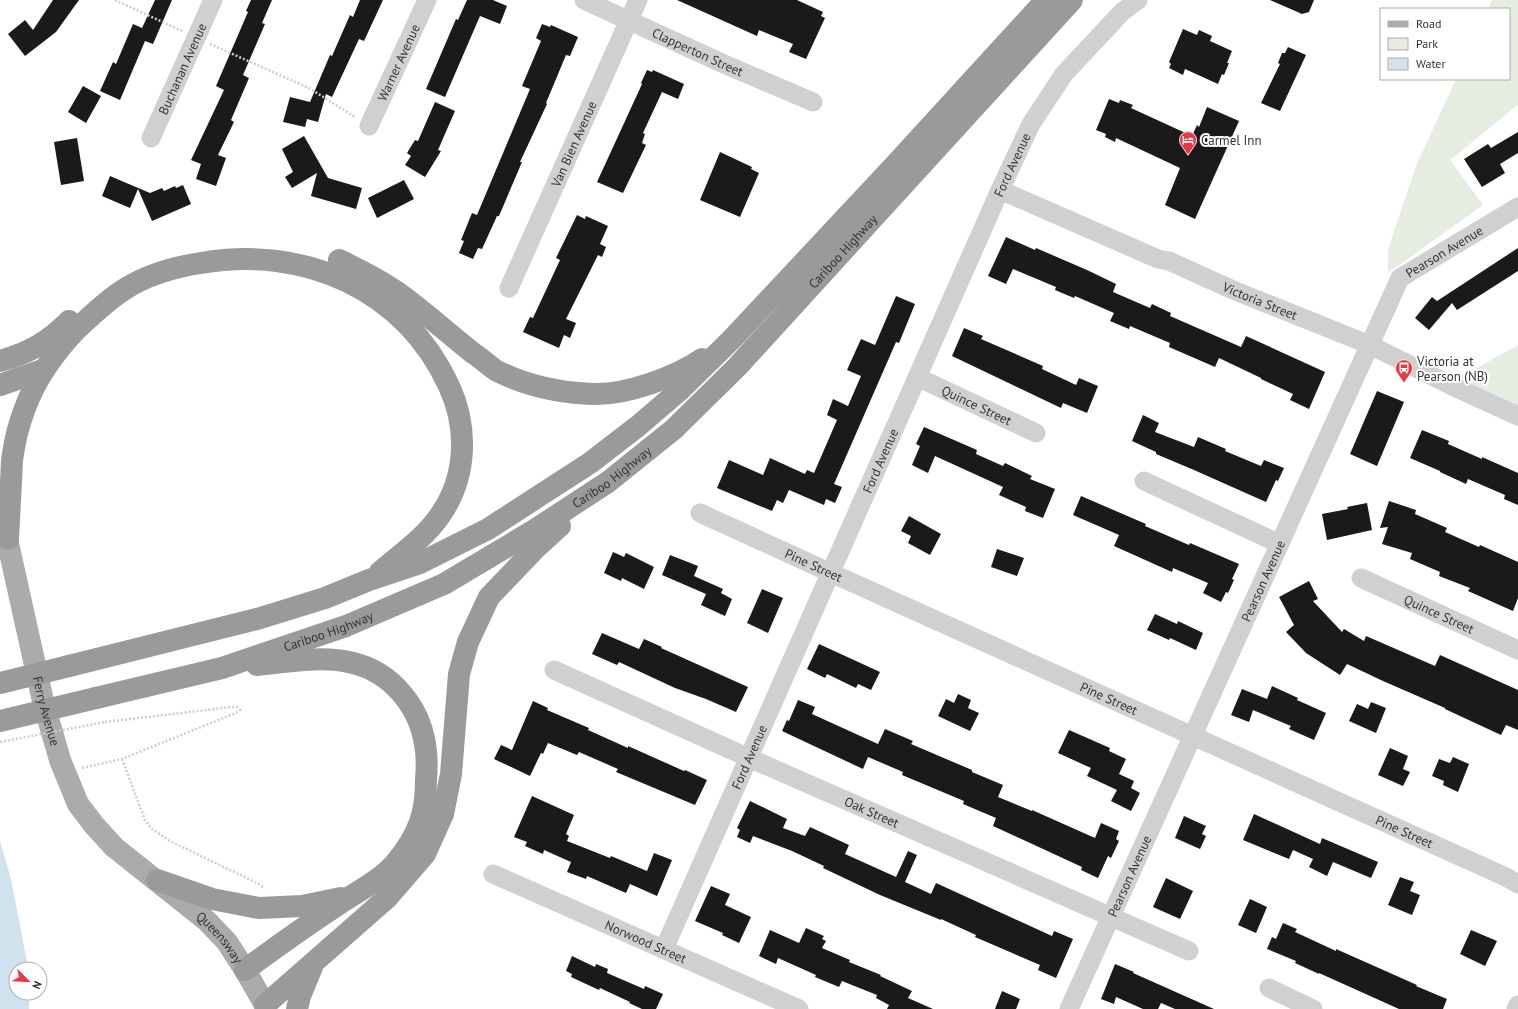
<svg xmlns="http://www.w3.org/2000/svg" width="1518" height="1009" viewBox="0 0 1518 1009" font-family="'PT Sans',sans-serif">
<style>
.green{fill:#e6ecdf}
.water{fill:#cfe2ee}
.building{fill:#1a1a1a}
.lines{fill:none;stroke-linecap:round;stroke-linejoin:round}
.path{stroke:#cdcdcd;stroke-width:2.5;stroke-dasharray:2 2;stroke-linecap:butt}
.minor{stroke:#d0d0d0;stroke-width:19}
.major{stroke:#ababab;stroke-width:22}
.highway{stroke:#9a9a9a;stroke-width:22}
.path-bridge{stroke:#cdcdcd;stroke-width:2.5;stroke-dasharray:2 2;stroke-linecap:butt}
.highway-bridge{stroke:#9a9a9a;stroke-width:22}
.labels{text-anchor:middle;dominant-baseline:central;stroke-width:4;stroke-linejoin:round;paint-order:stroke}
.street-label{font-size:13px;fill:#333;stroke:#fff}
.poi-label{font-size:13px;fill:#333;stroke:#fff;text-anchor:start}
</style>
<rect width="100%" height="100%" fill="#fff"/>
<path class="green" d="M1492,0H1518V105L1450,160L1483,205L1388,273V249L1416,166L1456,79H1509V9H1488Z
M1518,345V418L1444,386Z"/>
<path class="water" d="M0,841L11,879L27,962V969H16V993H29V1009H0Z"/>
<path class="building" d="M53,0H79L56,32L25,56L8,34L25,20L33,30Z
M155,0H172L153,44L145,41L120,100L100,91L113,62L116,64L133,24L142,28Z
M251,0H272L262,23L265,24L243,75L249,78L231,120L234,122L218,155L226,158L216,186L196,179L201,164L191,160L224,90L216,86L248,12L246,11Z
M360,0H383L364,41L359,39L332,97L326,94L318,122L307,119L305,127L283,122L290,97L310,102L330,55L332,56L350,15L353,17Z
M467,0H493L507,6L500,24L480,16L445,97L426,89L456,19L458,20Z
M677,0H797L823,12L821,16L825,18L806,59L789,52L793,44L759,30L757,36Z
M1270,0H1314L1309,12L1302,14Z
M542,24L550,27L551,25L578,37L570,56L566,55L546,103L547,104L520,162H522L499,216H497L482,249L478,248L473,259L459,253L464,241L461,240L472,213L477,215L530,89L522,86L541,41L536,38Z
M1183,29L1197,35L1199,30L1212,36L1210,41L1232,51L1227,63H1229L1224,75L1222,74L1218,84L1185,69L1183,75L1169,68L1171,64L1169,62Z
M1288,47L1306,55L1280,111L1261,103L1280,64L1278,63L1282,53H1285Z
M647,70L652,72L653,70L684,84L678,99L662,92L643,133L645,134L642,143L646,145L623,193L597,182L642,84L641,83Z
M83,86L101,96L86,123L68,112Z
M1109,99L1119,103L1120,100L1133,105L1131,108L1192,136L1197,125L1199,127L1207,107L1239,121L1195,219L1165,205L1180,168L1116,138L1115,142L1105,137L1106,134L1096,130Z
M435,102L455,111L438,150L441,151L425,177L405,165L411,156L407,153L415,140L418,141Z
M1518,132V153L1500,164L1505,173L1482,187L1464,159L1488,144L1491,148Z
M304,136L328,178L362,188L356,209L311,196L317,173L292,188L285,177L293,172L282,149Z
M77,138L84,181L61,185L54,142Z
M720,152L752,167L751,169L759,173L740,217L700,200Z
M110,176L150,193L162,188L164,191L175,186L176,188L183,185L191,204L152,221L138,189L130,208L102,196Z
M404,180L414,199L377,218L368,198Z
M577,215L585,219L586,216L608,226L600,244L606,247L602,257L598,255L566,319L576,323L570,338L564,335L559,348L523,332L530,317L533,318L560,260L556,258Z
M1006,237L1035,250L1036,248L1087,270L1116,284L1113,292L1150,308L1152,304L1171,313L1170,316L1241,347L1246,336L1325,372L1309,409L1290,400L1293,394L1261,379V378L1219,358L1215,367L1169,347L1170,343L1130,326L1129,329L1110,321L1114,313L1075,296L1074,298L1055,290L1056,287L1013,269L1006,284L988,276Z
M1518,248V271L1457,310L1452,303L1429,330L1415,318L1432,297L1437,301Z
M896,296L915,304L899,343L896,342L834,484L842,487L835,503L826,499L824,505L789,490L783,503L777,500L772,511L717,488L729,460L763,475L770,458L805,474L807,470L814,473L837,420L827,415L833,399L848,406L861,376L847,370L861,339L875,345Z
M964,328L983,336L981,339L1043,366L1042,369L1076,385L1079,378L1098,386L1087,413L1063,403L1061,408L952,356Z
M1377,391L1404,402L1377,466L1350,454Z
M1143,415L1159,423L1155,432L1194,447L1198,437L1226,449L1225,451L1261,466L1264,460L1284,468L1278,481L1276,480L1266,502L1194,470L1156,454V452L1132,441Z
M924,427L977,450L976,454L1003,466L1005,463L1032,476L1030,479L1055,489L1043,518L1025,511L1026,507L999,495L1003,487L935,456L928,473L912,465L920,446L916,444Z
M1422,430L1449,441L1448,444L1482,459V457L1518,473V505L1504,499L1505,495L1468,479L1466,484L1440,472V471L1410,458Z
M1081,496L1146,524L1145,526L1189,545L1190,543L1239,564L1232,579L1234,580L1228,593L1226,592L1221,602L1203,593L1208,583L1173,568L1172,572L1114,546L1119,535L1073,515Z
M1389,501L1416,510L1415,514L1447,528L1445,532L1479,547L1480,545L1518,562V598L1513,611L1468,591L1470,588L1439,576L1440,572L1410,559L1412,553L1382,544L1388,527L1380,528Z
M1367,503L1372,530L1327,540L1322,514L1348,509L1347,507Z
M909,516L941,534L930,555L908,543L911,536L901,531Z
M997,549L1024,558L1017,576L991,567Z
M613,552L624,557L626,553L654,567L644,589L622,578L621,581L604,573Z
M670,555L698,566L694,576L723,589L721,593L732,599L725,616L701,605L706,594L662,575Z
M1309,581L1318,599L1313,601L1342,632L1344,629L1364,641L1366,636L1435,666L1440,655L1518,690V730L1506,725L1501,735L1445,709V708L1383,681L1347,664L1340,675L1306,653L1286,632L1294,625L1279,597Z
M762,589L783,598L768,633L747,623Z
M1155,614L1177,624L1178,621L1203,633L1196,650L1170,638L1169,640L1147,630Z
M602,633L639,649L644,639L662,647L661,648L748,687L736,712L706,699L675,688L619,662L617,665L592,654Z
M819,644L880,672L871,690L858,684L856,688L827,674L825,678L807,669Z
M1272,686L1298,698L1297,700L1326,713L1314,740L1289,729L1291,726L1253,710L1249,722L1231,715L1242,689L1267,699Z
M958,694L971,700L968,708L979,713L970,731L938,716L946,699L954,703Z
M798,700L815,707L812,714L878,744L885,729L913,741L911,744L972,770V772L1003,785L998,797L1032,811V810L1095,838L1101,823L1119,831L1116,839L1119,841L1111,858L1108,856L1098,878L1081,870L1082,867L993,826L996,818L963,804L964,801L902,775L903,772L868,757L863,769L782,731L787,720L789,721Z
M533,701L548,708L547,710L589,728L588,730L628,748V746L684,771L685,770L707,780L695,805L616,772L618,769L579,752L577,755L548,743L543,754L541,753L530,776L494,759L501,745L512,750Z
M1371,702L1386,708L1376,733L1349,721L1357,704L1368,709Z
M1069,730L1110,748L1109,751L1126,759L1119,774L1134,781L1131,788L1140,793L1131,811L1111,801L1117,790L1087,776L1091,768L1058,753Z
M1390,748L1408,756L1403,769L1410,772L1403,786L1378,775Z
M1453,757L1469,764L1458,792L1443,785L1444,781L1432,776L1439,759L1450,763Z
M532,796L574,815L566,834L569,836L567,841L610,858L611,856L647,871L654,853L672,860L657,896L630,884L626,893L587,876L586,879L567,872L571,862L544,850L543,854L525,846L527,842L514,837Z
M750,801L787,819L783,828L805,836L810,827L849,845L845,854L896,877L908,851L917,855L905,882L931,894L936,883L1052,936L1054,931L1073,939L1056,978L1038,970L1040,965L975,937L976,935L941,919V920L880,895L823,868L824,866L792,851L753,836L750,843L737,837L740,830L737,828Z
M1254,814L1320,844L1322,838L1378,862L1371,878L1333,862L1327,876L1309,867L1313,859L1293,850L1289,859L1243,840Z
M1184,816L1206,826L1202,834L1206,836L1200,849L1175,838Z
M1400,877L1414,882L1410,891L1420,895L1412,915L1388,905Z
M1166,878L1193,891L1180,919L1153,907Z
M711,886L730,894L725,905L751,917L739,943L722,935L723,933L695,921Z
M1250,899L1267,907L1256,933L1238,925Z
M1283,923L1297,929L1295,932L1336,951V949L1417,985L1416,986L1447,999L1443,1009H1399L1319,973V974L1295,963L1296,961L1267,949L1272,937L1276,939Z
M806,928L824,936L822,939L826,941L822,948L850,960L849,962L881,975L880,976L912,991L908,998L933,1009H887L889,1005L876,998L877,995L842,981L839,987L815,977L816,975L778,958L776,964L759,956L770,930L799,943Z
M1471,930L1497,941L1485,966L1460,954Z
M572,956L595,967L596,964L608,969L607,973L644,989L645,986L663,994L656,1009H642L629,1003L630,1002L600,988L599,990L571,977L572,974L566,971Z
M1115,964L1134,972L1133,973L1214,1009H1175L1161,1003L1158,1009H1143L1116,997L1114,1004L1101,999Z
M1002,991L1020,999L1016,1009H995Z"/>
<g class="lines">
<path class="path" d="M115,0L182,31
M210,44L309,88L355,117
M122,759L145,820L152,829L170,841L261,885L264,889
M82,768L122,759L238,712L240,710L237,707H231L105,722"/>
<g class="minor">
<path id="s1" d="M584,0L724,64L813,102"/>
<path id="s2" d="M369,126L427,0"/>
<path id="s3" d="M151,138L213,0"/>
<path id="s4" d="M1000,190L1158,259L1169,261L1233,290L1370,345L1450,385L1518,416"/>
<path id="s5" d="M509,288L638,0"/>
<path id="s6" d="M917,377L1036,433"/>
<path d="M1144,481L1280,544"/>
<path id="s7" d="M700,513L831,573L1506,877L1518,884"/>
<path id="s8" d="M1361,578L1518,650"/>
<path id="s9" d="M554,670L749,758L1189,951"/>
<path id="s10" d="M493,874L799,1009"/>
<path id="s11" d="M664,949L1000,190L1031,124L1064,74L1122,12L1138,0"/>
<path d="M1269,988L1313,1009"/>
<path id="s12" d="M1069,1009L1400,278L1518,207"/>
<path d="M1516,1009L1518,1005"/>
</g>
<path class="major" id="s13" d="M3,521L43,701L60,760L78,804L94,825L114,847L207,921L227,942L245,970L265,1005L266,1009"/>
<g class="highway">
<path d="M339,260C362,271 384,282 404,297C428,315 450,335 473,353C481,358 489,366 497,371C527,386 561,393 594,394C626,395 676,377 702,359"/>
<path d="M0,361C29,353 48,342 69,321"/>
<path d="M0,385L43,370"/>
<path d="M8,539C9,520 10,500 11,481C12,472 11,463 13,454C15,440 19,424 24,411C35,379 54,353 77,329C92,315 107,300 125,289C147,275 175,267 201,263C304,245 404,289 449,386C468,427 467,476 441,514C425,538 401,554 380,572"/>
<path d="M69,666L257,619L325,598L369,580L420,563L488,529L590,463L638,426L680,390L733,338L894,166L1046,0"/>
<path id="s14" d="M96,698L222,668L346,626L444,584L533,531L608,482L674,429L737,367L1072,0"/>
<path d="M157,880L212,899L259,908L302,906L341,898"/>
<path d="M245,970C276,947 307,925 339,904C358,891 383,879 397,861C407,849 415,836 420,822C425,808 426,794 426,780C427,768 427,755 425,744C419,706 391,672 353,663C322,655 288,662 257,665"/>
<path d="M265,1005L387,898L425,854L443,814L451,774L459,674L468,642L489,597L536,548L560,526"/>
<path d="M297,1009L300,996L312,967"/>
</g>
<path class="path-bridge" d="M0,742L105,722"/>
<path class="highway-bridge" d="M0,683L69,666
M0,721L96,698"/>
</g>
<defs>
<g id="hotel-pin" transform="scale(0.9)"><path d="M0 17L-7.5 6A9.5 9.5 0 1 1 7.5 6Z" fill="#e63946" stroke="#fff"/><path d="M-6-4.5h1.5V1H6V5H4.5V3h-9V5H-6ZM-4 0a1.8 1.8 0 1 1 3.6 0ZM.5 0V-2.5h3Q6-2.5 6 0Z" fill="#fff"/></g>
<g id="bus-pin" transform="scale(0.9)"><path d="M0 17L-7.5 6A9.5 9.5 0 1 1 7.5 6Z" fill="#e63946" stroke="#fff"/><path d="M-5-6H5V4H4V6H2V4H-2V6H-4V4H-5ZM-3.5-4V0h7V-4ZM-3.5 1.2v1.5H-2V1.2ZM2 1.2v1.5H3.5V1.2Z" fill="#fff"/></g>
</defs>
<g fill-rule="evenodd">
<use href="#hotel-pin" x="1188" y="140"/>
<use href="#bus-pin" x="1404" y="368"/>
</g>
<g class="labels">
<g class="street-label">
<text stroke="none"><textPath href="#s1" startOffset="125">Clapperton Street</textPath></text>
<text stroke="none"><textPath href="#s2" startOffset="70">Warner Avenue</textPath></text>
<text stroke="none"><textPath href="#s3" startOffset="76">Buchanan Avenue</textPath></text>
<text stroke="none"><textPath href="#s5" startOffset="158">Van Bien Avenue</textPath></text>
<text stroke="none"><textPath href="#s11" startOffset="858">Ford Avenue</textPath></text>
<text stroke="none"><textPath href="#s12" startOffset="854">Pearson Avenue</textPath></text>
<text stroke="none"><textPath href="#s14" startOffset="890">Cariboo Highway</textPath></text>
<text stroke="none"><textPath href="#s4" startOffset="283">Victoria Street</textPath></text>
<text stroke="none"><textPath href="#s6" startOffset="66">Quince Street</textPath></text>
<text stroke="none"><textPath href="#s11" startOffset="534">Ford Avenue</textPath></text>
<text stroke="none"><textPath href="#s14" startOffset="566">Cariboo Highway</textPath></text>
<text stroke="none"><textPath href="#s7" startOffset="125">Pine Street</textPath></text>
<text stroke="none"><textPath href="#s12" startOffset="470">Pearson Avenue</textPath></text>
<text stroke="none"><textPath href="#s8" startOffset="86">Quince Street</textPath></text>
<text stroke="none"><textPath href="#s14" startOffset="242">Cariboo Highway</textPath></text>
<text stroke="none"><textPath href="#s7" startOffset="449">Pine Street</textPath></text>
<text stroke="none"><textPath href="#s13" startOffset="195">Ferry Avenue</textPath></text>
<text stroke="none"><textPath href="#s11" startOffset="210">Ford Avenue</textPath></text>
<text stroke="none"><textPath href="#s9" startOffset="348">Oak Street</textPath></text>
<text stroke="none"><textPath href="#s7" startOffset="773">Pine Street</textPath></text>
<text stroke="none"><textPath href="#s12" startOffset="146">Pearson Avenue</textPath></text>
<text stroke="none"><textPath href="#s13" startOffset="489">Queensway</textPath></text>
<text stroke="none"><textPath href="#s10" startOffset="167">Norwood Street</textPath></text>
</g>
<g class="poi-label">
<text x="1201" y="140">Carmel Inn</text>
<text x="1417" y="361">Victoria at<tspan x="1417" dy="15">Pearson (NB)</tspan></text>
</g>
</g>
<rect x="1380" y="8" width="130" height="72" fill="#ffffff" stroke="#adadad"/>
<rect x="1388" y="21" width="20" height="6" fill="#ababab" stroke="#adadad"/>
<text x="1416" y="28" font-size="12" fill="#333333">Road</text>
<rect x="1388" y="38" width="20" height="12" fill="#e6ecdf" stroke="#adadad"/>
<text x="1416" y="48" font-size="12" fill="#333333">Park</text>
<rect x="1388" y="58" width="20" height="12" fill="#cfe2ee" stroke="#adadad"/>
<text x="1416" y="68" font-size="12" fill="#333333">Water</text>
<g transform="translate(28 981) rotate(114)"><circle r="19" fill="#ffffff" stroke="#adadad"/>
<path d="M0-3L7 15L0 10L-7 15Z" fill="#e63946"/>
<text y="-6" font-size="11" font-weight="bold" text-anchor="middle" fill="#333333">N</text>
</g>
</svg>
